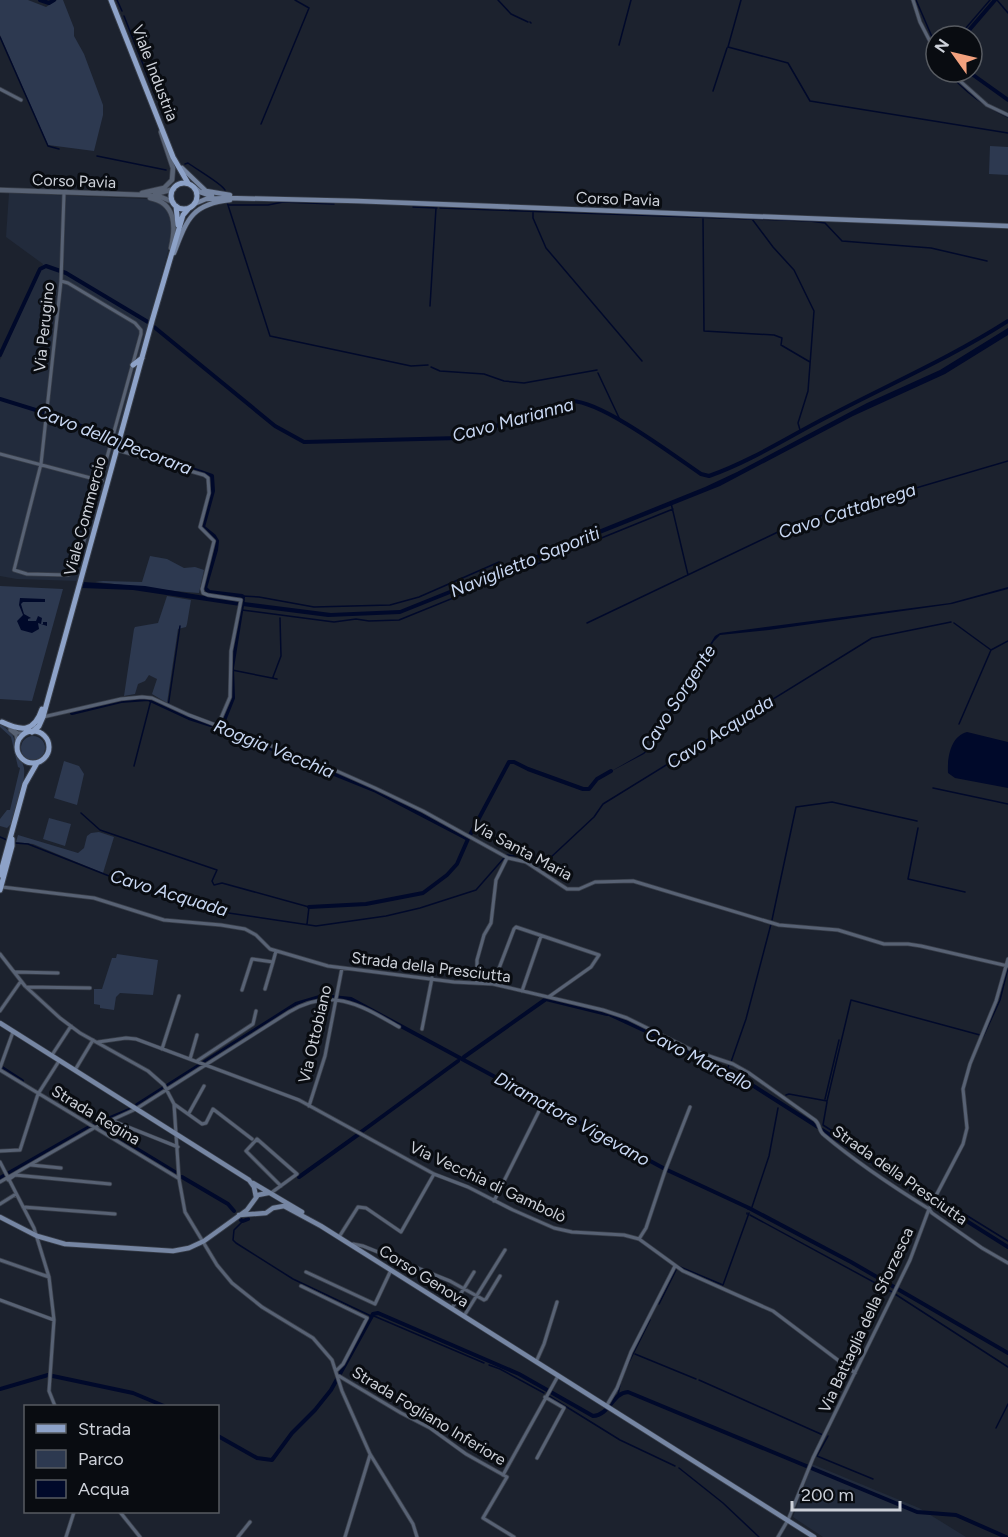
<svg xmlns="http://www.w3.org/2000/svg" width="1008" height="1537" viewBox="0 0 1008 1537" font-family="Figtree,sans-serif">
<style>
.built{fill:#222b3c}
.green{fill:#2d3950}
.water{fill:#00092a}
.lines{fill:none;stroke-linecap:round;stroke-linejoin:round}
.stream{stroke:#00092a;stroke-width:1.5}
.canal{stroke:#00092a;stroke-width:4}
.minor-casing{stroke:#383e49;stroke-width:4.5}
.tertiary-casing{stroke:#383e49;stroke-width:6}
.secondary-casing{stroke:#383e49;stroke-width:6}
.primary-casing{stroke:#383e49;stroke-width:7}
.minor{stroke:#586274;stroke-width:3}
.tertiary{stroke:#586274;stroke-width:4.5}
.secondary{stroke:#7686a3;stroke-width:4.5}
.primary{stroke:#8da2c8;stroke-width:5}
.labels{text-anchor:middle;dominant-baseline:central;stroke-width:6;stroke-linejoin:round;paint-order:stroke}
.street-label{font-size:16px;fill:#cdd1d9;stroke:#090c11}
.water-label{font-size:18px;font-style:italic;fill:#c9d8f3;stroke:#090c11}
</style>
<rect width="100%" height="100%" fill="#1c222e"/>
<path class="built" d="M9,193L148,199L157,201L165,206L171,216L172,237L78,581L17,579L0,576V360L43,264L6,237Z
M812,1464L919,1508L966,1537H823L793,1517Z"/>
<path class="green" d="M0,0H28L46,7L57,0H63L74,28V36L84,54L103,105V115L94,151L48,145L0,35Z
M990,146L1008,147V175L989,174Z
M150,556L167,559L184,568L195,567L204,570L199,593C164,591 130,585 95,582L103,581L142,582Z
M0,586L63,589L32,701L0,699Z
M167,596L191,600L187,624L186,627L178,629L167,703L152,694L157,679L149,675L145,681L138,684L135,694L124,696L134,629L135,627L158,623Z
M0,724C15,735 13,734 17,751C18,757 23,762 24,768C26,783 15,809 11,824L7,828L0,826V819L7,810H10L20,768L18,767L11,737L0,727Z
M21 748a12 12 0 1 1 24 0a12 12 0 1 1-24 0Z
M64,761L79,766L84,774L77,805L54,798Z
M49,818L71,824L65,846L43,839Z
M99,832L114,837L103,873L33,844L16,842L18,835L78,853L84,848L87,836L91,833Z
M117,954L158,960L153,995L120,993L116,997L114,1010L100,1008V1005L94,1004V989H102L112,958H116Z"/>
<path class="water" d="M1008,328V335L945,374L853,416L720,486L400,614L328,617L243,606L244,602L331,613L400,610L705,487L737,472L867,403L940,370Z
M83,582L145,586L240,602V606L133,590L82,588Z
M1008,587V589L952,604L769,630L720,635L714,641L657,734L651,747L644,754L608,773L643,753L649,748L659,728L715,636L720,633L950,603Z
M20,598L45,599V602H23L21,604L24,614L31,618L28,619V621H36L38,616L42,618L41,624H43V622H47V626L38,623L39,629L32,633L21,630L17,621L23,615L19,605Z
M967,732L1008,742V788L955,778L948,773C947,757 951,736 967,732Z"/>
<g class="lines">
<path class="stream" d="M117,0L122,11
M498,0L511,14L528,22
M741,0L728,47L788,63L810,101L1008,133
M916,0L936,46
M997,0L1008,13
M124,16L156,97
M530,22L531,23
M959,36L990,0
M0,37L48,146L59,149
M619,45L631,0
M947,72C967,93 982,105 1008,117
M713,91L727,48
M261,124L309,8L295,0
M97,156L166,170
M185,164L188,163C196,169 222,184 225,190
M227,202L270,336L411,366L428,365
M229,205H268L283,202L334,204
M413,207L437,208
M440,208L810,221L825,223L842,241L931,248L987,261
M533,212V218L546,248L642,361
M703,219L704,331L774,335L782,338L781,345L810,362
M752,219L773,247L794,270L814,311L808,391L798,423L800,430
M430,306L436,208
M431,367L440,371L484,374L504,381L524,383L597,370
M598,373L621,422
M671,503L688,575
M242,596L259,597L314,607L390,605L419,597L499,562
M242,610L334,622L356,619L369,621L399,620L673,509
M587,623L780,531L817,517L1008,461
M954,623L991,650L1008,641
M232,670L277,679
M273,677L281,656L280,618
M168,707L180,626
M959,724L991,650
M134,766L151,700
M933,788L1008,804
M81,813L100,830L217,870L212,881L214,885L222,883L309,907L307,924
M918,828L908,879L965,892
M0,837L7,840
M15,843L28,844L137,887L215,911L316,926L386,916L420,908L476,890L504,858
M506,855L549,859L594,817L603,804L872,638L951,622
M772,920L796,807L832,802L917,821
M983,1037L1000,1000L1008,968
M731,1062L746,1019L771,924
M727,1069L729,1065
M786,1095L789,1094L827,1101L851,1000L980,1035
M825,1099L839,1040
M827,1102L823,1125L934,1196
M940,1199L1008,1241
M752,1207L769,1156L778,1108
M748,1209L749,1208
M747,1213V1214
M750,1215L892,1292
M243,1221L234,1230L233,1240L236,1243L293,1279L371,1316
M678,1266L723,1285L749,1213
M895,1294L1008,1367
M659,1304L676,1270
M374,1316L484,1363
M635,1354L696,1379
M489,1365L500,1369L544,1393
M626,1368L650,1320
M699,1380L823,1435
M618,1395L620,1384
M549,1396L620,1440L675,1466
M996,1428L1008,1404
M828,1436L817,1456L873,1479
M679,1468L723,1503L759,1537"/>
<path class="canal" d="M40,0L49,3L54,0
M964,36L995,0
M969,72L1008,100
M0,355L40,269L46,266L66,273L148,322L275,426L304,442L459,438L572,401C603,402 673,455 701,474L709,476C752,461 791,435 831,415C892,383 950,358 1008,321
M0,399L68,420L142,454L166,460L212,476L213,491L203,527L214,536L217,541L216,550L205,588L209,592L242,596L243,597
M72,713L121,701L148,699L189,718L211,725
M221,728L233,698L232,668L243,599
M238,735L376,791L468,839
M470,835L509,762H514L528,769L583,789H589L597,779L611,771
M309,907L366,904L423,893L447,875L457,864L468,839
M609,1014L667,1041L697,1057L727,1069L818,1127
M464,1057L546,999L607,1014
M2,1068L22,1081
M137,1105L296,1004L323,996L351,999L665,1169L749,1208L851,1262L1008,1353
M99,1126L178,1174
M822,1130L1008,1247
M361,1132L458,1061
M182,1177L228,1204L234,1211
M299,1177L359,1134
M0,1178L93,1125L129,1110
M241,1220L243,1221L248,1219
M0,1389L48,1375L133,1393L164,1406
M218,1436L257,1458L272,1460L292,1433L315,1410L331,1390L373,1314L378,1313L519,1374L593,1416C610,1415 612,1393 628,1392L917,1512L956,1515L1006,1537"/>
<g class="minor-casing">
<path id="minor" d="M913,0L920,22L936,53
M950,72L987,105L1008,115
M0,89L21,100
M61,281L68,283L135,323L141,330V334L77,566L73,573L68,575L27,574L14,570L41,464L61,281L64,193
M117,450L204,475L208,478L209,493L200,527L214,541L202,589L203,593L208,595L241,600L231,651L230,697L218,725
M0,454L102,481
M43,717L121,699L142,697L152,698L189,715L330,768L375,788L423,811L508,858L526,862L567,889H579L595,882L633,881L779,925L838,930L884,944H908L921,946L1008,966
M9,727L18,733H26
M10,730L16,735L18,747
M2,887L94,898L164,920L221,925L245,929L256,935L270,949L328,966L454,982L493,984L603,1010L627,1018L694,1051L733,1064L749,1073L815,1120C821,1125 818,1131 824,1135C857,1163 892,1186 929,1209L932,1213L982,1248L1008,1263
M0,954L25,986L60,1018L80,1033L148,1071L164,1085L174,1104L179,1179L185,1212L217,1265L232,1283L262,1307L313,1338L332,1360L342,1391L370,1454L413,1524L417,1537
M15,972L58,973
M477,982V960L484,935L491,923L496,880L507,858
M493,984L514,929L516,927L599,955L591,967L550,996
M26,987L90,988
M265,989L273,962
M242,990L252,959L273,962L276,951
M522,991L541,936
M0,1011L21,981
M422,1029L432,978
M98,1042L126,1038L136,1039L299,1100L434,1174L468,1187L513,1210L554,1228L572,1232L624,1235L639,1239L683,1271L773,1311L855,1373
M162,1049L179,996
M52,1055L71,1026
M190,1059L197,1035
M197,1061L253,1024L256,1011
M0,1068L13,1032
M0,1070L178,1178
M75,1070L93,1040
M174,1104L202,1124L206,1123L213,1109L252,1139
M309,1106L325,1056L342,968
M189,1113L204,1086
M113,1121L178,1147
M0,1151L20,1150L38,1094L59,1061
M0,1162L34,1228L49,1277L54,1320L49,1391L55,1406
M31,1165L61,1168
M8,1180L15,1175L110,1184
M0,1182L94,1128L136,1109L289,1012C332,986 362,1006 399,1027
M271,1193L297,1174L257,1139L246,1151L281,1186
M494,1201L544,1101
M0,1204L16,1194
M23,1207L115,1214
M339,1237L358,1207L366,1208L401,1232L434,1174
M639,1239L646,1228L665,1171L690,1107
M353,1244L363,1246L450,1281L484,1300L486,1299L500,1276
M0,1260L49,1277
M306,1272L375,1304L391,1270
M301,1286L367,1318L343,1364L337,1370
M0,1300L54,1320
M452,1308L474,1272
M464,1316L505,1250
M536,1362L544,1344L557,1302
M339,1376L401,1413L430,1428L466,1454L507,1477L483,1518L514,1537
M607,1405L617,1388L631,1352L675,1266
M537,1458L564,1408L545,1397
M503,1475L558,1376
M120,1512L140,1537
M66,1537L74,1512
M238,1537L250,1522
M345,1537L370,1455
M778,1537L788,1520L813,1458L910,1260L929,1209L963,1144L967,1128L963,1089L970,1064L996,1001L1008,959"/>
</g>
<g class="tertiary-casing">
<path id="tertiary" d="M0,190L146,195L161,197L173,202
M142,193L164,188L172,180L173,168L161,132
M155,194L174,189
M150,198C176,203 176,226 171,248"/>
</g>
<g class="secondary-casing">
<path id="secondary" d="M182,168L206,191L230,195
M194,187L200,192L212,196
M194,204L206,199L227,198L357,201L1008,226
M174,253C187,220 191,204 230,200
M0,1023L249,1180L254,1187L256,1197
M253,1183L302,1212
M239,1215L266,1213L273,1208L284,1206L321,1226L814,1537
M0,1217L37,1236L65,1244L173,1251L189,1248L204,1241L247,1210L258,1195L268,1193"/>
</g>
<g class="primary-casing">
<path id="primary" d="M111,0L173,157L188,183
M171 196a13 13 0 1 1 26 0a13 13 0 1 1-26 0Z
M176,206L178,225
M133,365L142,358
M2,722C21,731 34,733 42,709
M17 747a16 16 0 1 1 32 0a16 16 0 1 1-32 0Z
M32,732L39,726L43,717L152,321L183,215L189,208
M0,875L25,784L37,763
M0,890L12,846V839"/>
</g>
<use href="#minor" class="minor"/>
<use href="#tertiary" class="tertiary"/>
<use href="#secondary" class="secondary"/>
<use href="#primary" class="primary"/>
</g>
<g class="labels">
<g class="street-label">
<text transform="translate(155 73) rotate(69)">Viale Industria</text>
<text transform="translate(74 181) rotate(2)">Corso Pavia</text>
<text transform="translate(618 199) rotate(2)">Corso Pavia</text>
<text transform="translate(44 327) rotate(-84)">Via Perugino</text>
<text transform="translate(85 516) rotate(-75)">Viale Commercio</text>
<text transform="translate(522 850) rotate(28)">Via Santa Maria</text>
<text transform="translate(431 967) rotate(7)">Strada della Presciutta</text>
<text transform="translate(315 1034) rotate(-77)">Via Ottobiano</text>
<text transform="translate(96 1115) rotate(31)">Strada Regina</text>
<text transform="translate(900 1175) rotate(35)">Strada della Presciutta</text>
<text transform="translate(488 1182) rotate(25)">Via Vecchia di Gambolò</text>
<text transform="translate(424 1276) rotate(32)">Corso Genova</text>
<text transform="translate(866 1320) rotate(-65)">Via Battaglia della Sforzesca</text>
<text transform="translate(429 1416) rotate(31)">Strada Fogliano Inferiore</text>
</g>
<g class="water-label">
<text transform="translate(513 420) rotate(-15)">Cavo Marianna</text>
<text transform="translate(114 440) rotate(21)">Cavo della Pecorara</text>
<text transform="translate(847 511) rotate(-18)">Cavo Cattabrega</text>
<text transform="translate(525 562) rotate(-22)">Naviglietto Saporiti</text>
<text transform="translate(678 698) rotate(-57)">Cavo Sorgente</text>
<text transform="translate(720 732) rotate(-32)">Cavo Acquada</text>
<text transform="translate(274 749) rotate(22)">Roggia Vecchia</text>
<text transform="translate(169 893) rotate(17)">Cavo Acquada</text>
<text transform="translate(699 1059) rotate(27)">Cavo Marcello</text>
<text transform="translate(572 1119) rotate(29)">Diramatore Vigevano</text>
</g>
</g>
<rect x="24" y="1405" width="195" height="108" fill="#090c11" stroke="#575b61" stroke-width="1.5"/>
<rect x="36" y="1424" width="30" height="9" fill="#8da2c8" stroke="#575b61" stroke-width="1.5"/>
<text x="78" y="1435" font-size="18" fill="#cdd1d9">Strada</text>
<rect x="36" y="1450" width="30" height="18" fill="#2d3950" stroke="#575b61" stroke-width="1.5"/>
<text x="78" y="1465" font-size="18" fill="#cdd1d9">Parco</text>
<rect x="36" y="1480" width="30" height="18" fill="#00092a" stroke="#575b61" stroke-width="1.5"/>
<text x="78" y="1495" font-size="18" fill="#cdd1d9">Acqua</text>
<g transform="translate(954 54) rotate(304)"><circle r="28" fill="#090c11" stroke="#575b61" stroke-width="1.5"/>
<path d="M0-4.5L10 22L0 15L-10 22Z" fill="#f2a17e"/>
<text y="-9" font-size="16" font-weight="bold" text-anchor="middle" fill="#cdd1d9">N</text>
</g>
<path d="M792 1501v9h108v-9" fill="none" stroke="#cdd1d9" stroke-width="3"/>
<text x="801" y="1501" font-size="18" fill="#cdd1d9" stroke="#090c11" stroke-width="4.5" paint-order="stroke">200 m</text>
</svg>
